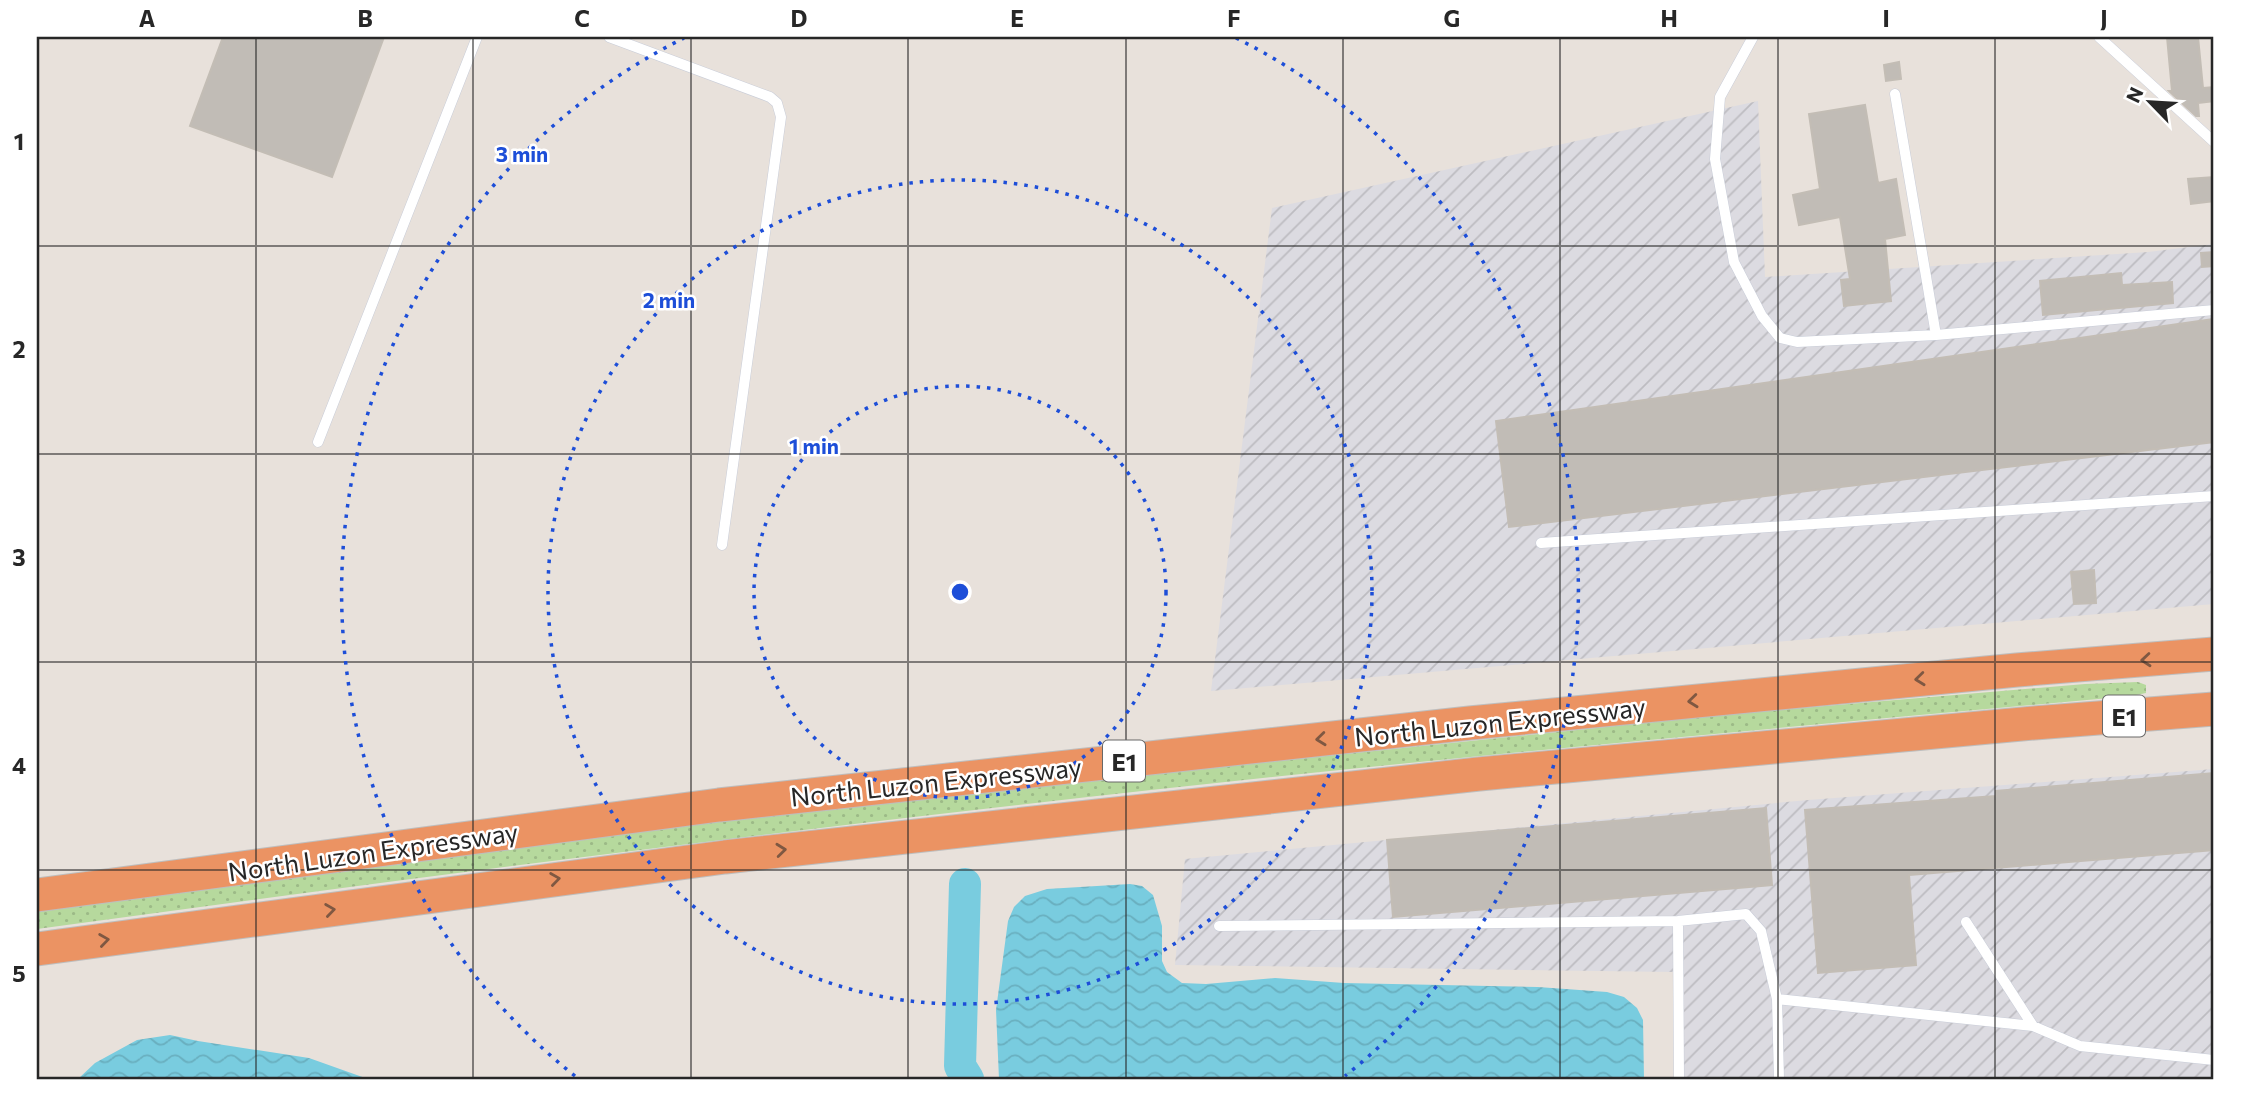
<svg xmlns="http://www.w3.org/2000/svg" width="2251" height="1116" viewBox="0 0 2251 1116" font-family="Commissioner,sans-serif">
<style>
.industrial{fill:url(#industrial-furrows)}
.grass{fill:url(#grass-dots)}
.water{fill:url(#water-waves)}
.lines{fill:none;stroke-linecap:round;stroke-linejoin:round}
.river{stroke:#79ccdf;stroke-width:32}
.building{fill:#c1bcb6;stroke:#c3bdb5;stroke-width:2}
.lane-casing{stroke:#c9cdd8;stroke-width:11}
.highway-casing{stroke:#bebebe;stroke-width:35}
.lane{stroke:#fff;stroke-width:10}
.highway{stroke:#eb9363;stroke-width:33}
.oneway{stroke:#7f5842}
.grid{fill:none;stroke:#272727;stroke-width:2;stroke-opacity:0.55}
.ring{fill:none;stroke:#1d4ed8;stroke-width:3.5;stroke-dasharray:3.5 7}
.labels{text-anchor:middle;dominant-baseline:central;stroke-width:5;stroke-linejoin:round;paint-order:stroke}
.shield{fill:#fff;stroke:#686868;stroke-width:2}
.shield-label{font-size:24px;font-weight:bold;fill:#272727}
.street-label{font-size:26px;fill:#272727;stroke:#fff}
.centre{fill:#1d4ed8;stroke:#fff;stroke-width:3.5}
.ring-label{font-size:21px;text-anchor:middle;font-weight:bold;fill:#1d4ed8;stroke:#fff;stroke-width:5;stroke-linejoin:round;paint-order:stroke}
.neatline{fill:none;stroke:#272727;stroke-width:2.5}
.grid-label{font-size:23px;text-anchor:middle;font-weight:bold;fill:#272727}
</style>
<defs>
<pattern id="industrial-furrows" width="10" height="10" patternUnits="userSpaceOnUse" patternTransform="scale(1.75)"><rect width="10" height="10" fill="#dcdbe1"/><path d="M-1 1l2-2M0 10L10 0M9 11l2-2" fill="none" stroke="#bdbcc1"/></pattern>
<pattern id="grass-dots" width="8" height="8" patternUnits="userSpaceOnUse" patternTransform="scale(1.75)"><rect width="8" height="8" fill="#b6d99d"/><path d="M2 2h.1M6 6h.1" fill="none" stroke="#9cba87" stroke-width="1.8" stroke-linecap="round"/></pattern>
<pattern id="water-waves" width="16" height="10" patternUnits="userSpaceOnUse" patternTransform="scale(1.75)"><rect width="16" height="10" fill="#79ccdf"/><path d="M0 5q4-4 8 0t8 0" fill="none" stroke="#69afbf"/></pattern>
</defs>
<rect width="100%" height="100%" fill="#e8e1db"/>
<path class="industrial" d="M1758,101L1765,277L2148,252L2214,244V604L1211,691L1272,208Z
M2214,769V1079H1675L1673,972L1175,965L1185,859L1808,800Z"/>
<path class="grass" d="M2138,682L2146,685V693L2131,696C1804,726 1477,754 1151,790C779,831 408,878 37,929V908L520,846L892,801L1731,714L2085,684Z"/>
<path class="water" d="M1130,884L1142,886L1153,895L1162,926V961L1167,972L1182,983L1206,984L1275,978L1344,983L1538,987L1607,992L1624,997L1637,1008L1643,1020L1644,1079H999L996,1010L1008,921L1014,907L1025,896L1047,889Z
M170,1035L198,1041L309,1058L368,1079H78L95,1063L137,1040Z"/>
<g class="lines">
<path class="river" d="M965,884L960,1066L968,1079"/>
</g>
<path class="building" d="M223,37H384L332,177L190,126Z
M2167,37H2198L2203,88L2214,87V101L2198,103L2199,116H2196L2169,91H2172Z
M1899,62L1901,79L1886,81L1884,65Z
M1865,105L1878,183L1896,179L1905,235L1885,239L1891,301L1844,306L1841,280L1850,279L1840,217L1799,225L1793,195L1820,189L1809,114Z
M2214,177V201L2191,204L2188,179Z
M2214,252V266L2202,267L2201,253Z
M2121,273L2122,285L2172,282L2173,303L2043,315L2040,281Z
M2214,319V442L1509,527L1496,421Z
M2094,570L2096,603L2074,604L2071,572Z
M2214,773V850L1909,875L1916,965L1818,973L1805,810L1996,796V791Z
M1766,808L1772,885L1393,917L1387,840Z"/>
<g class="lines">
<g class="lane-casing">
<path id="lane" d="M609,37L770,97L777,103L781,117L722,545
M1753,37L1720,97L1715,159L1734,262L1762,316L1780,338L1797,342L1936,335L2214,310
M2099,37L2214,142
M1895,94L1936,335
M318,442L477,37
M1541,543L2214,496
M1678,921L1679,1079
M1966,922L2033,1026
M1219,926L1678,921L1746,914L1761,931L1777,999L2033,1026L2080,1046L2214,1060
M1777,999L1779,1079"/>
</g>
<g class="highway-casing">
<path id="highway" d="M37,895L719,805L1470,723L2017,670L2214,654
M37,949L725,857L1479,774L2034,723L2214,709"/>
</g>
<use href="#lane" class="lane"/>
<use href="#highway" class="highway"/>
</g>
<defs><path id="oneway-chevron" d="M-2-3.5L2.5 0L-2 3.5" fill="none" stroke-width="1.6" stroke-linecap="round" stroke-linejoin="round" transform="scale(1.75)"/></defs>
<g class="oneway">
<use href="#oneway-chevron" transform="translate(2146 660) rotate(175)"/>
<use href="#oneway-chevron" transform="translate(1920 679) rotate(174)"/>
<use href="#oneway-chevron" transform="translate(1693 701) rotate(174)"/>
<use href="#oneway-chevron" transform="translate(1321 739) rotate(174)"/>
<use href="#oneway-chevron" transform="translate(781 850) rotate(-6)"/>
<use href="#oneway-chevron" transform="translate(555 879) rotate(-8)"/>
<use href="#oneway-chevron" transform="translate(330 910) rotate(-8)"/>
<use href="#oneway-chevron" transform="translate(104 940) rotate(-8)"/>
</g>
<path class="grid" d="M256,37V1079M473,37V1079M691,37V1079M908,37V1079M1126,37V1079M1343,37V1079M1560,37V1079M1778,37V1079M1995,37V1079M37,246H2214M37,454H2214M37,662H2214M37,870H2214"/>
<g class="ring">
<circle cx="960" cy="592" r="206"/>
<circle cx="960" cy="592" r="412"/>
<path d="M575 1076A619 619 0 0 1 684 38M1236 38A619 619 0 0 1 1345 1076"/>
</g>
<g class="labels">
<g class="shield">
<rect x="2103" y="695.5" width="42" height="41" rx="5"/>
<rect x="1103" y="740.5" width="42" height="41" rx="5"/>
</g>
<g class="shield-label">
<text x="2124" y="716">E1</text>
<text x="1124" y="761">E1</text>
</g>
<g class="street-label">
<text transform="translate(1500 721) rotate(-6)">North Luzon Expressway</text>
<text transform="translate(936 781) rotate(-6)">North Luzon Expressway</text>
<text transform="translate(373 851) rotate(-8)">North Luzon Expressway</text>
</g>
</g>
<circle cx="960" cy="592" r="10" class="centre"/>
<g class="ring-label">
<text x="522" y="162">3 min</text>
<text x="669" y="308">2 min</text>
<text x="814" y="454">1 min</text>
</g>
<rect width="2251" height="1116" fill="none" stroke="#ffffff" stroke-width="77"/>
<g transform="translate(2150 102) rotate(295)" stroke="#ffffff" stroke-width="5" paint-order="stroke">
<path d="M0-5L12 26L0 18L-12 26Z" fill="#272727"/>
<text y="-10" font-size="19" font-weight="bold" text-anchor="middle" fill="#272727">N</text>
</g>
<rect x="38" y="38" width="2174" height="1040" class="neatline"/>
<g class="grid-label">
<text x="147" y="27">A</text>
<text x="365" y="27">B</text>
<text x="582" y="27">C</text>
<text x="799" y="27">D</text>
<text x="1017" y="27">E</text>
<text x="1234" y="27">F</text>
<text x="1452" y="27">G</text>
<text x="1669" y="27">H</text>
<text x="1886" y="27">I</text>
<text x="2104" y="27">J</text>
<text x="19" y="150">1</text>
<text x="19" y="358">2</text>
<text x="19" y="566">3</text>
<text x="19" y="774">4</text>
<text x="19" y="982">5</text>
</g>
</svg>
